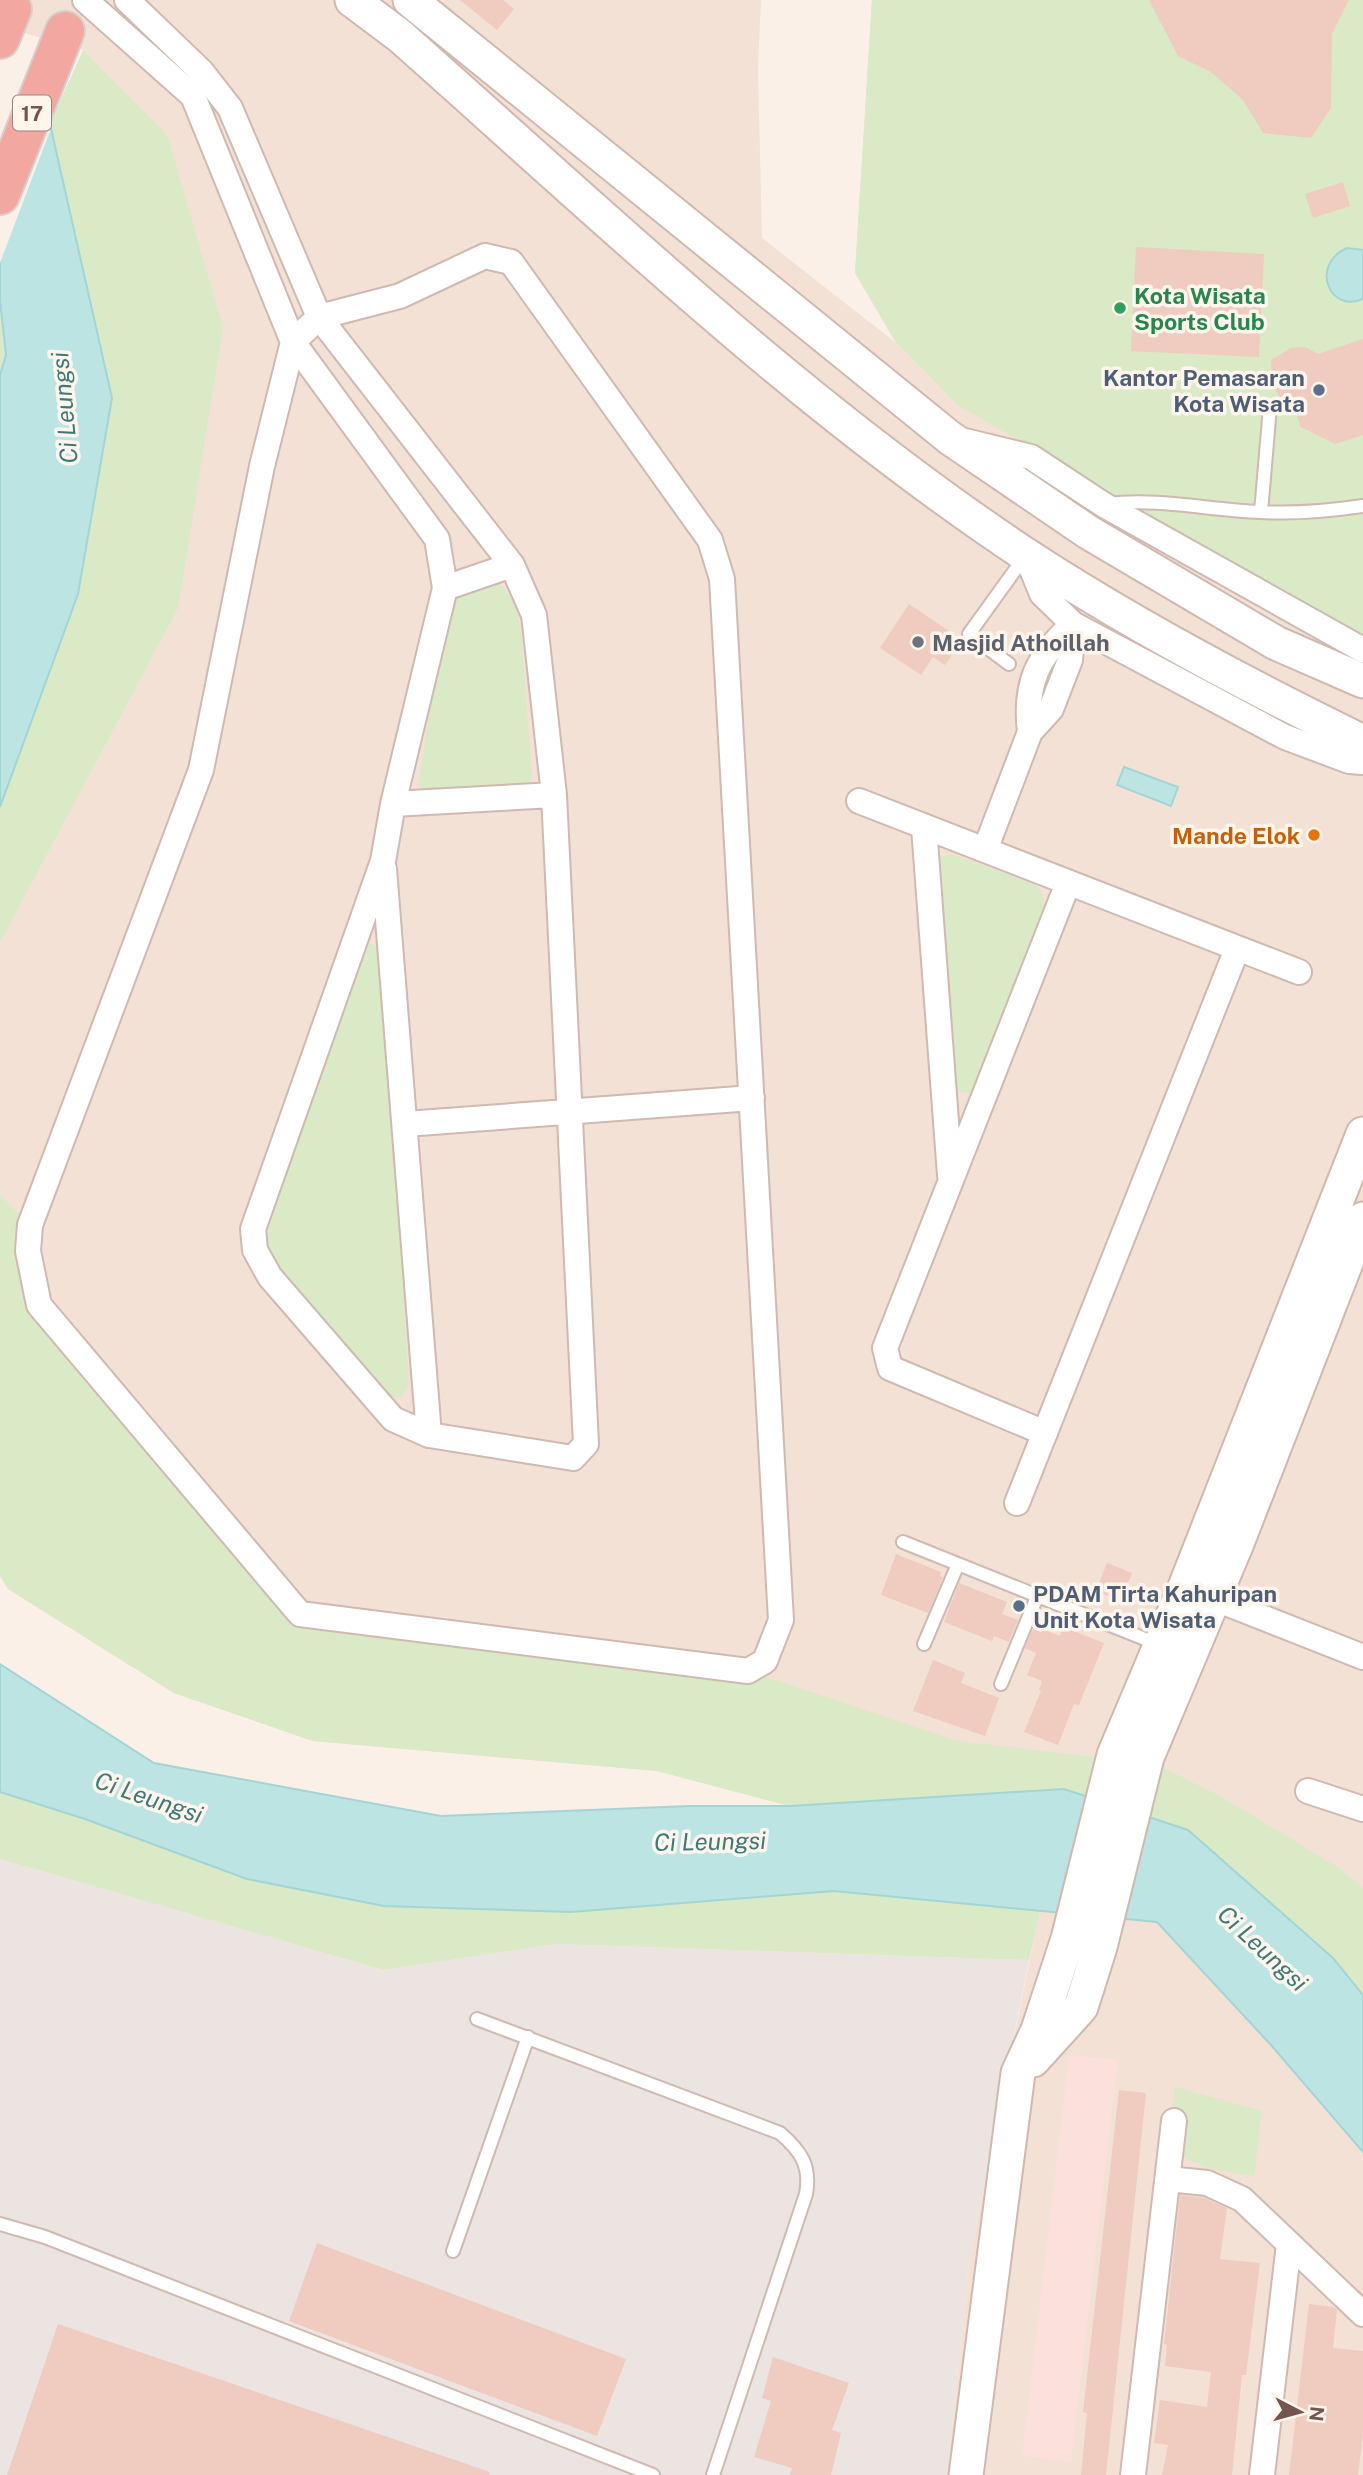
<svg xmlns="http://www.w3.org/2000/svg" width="1363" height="2475" viewBox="0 0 1363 2475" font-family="'Public Sans',sans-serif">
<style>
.residential{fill:#f3e1d6}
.commercial{fill:#fbe0dc}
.industrial{fill:#ece4e1}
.green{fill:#dae9c6}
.water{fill:#bce4e3;stroke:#a3d5d5;stroke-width:2}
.pier{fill:#fbf0e7}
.building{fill:#efcbc0}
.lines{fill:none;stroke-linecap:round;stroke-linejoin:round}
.lane-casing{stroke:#cfb9b1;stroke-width:16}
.street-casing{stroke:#cfb9b1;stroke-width:28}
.secondary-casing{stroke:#d1b8ae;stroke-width:37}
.highway-casing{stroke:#d8cfcd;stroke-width:42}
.lane{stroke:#fff;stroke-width:12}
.street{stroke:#fff;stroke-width:24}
.secondary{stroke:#fff;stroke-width:33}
.highway{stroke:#f2a8a1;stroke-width:38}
.leisure-dot{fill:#2e9e5b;stroke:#fef5ed;stroke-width:2.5}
.service-dot{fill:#5c6f8a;stroke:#fef5ed;stroke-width:2.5}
.worship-dot{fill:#6b7280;stroke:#fef5ed;stroke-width:2.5}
.food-dot{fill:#e8710a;stroke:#fef5ed;stroke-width:2.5}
.labels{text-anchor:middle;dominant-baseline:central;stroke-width:7;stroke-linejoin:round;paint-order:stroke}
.shield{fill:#fef5ed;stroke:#9d847d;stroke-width:2}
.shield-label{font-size:21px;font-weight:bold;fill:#74544d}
.leisure-label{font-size:23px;font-weight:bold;fill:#27864d;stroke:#fef5ed;text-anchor:start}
.service-label{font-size:23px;font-weight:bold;fill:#4e5e75;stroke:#fef5ed;text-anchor:end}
.worship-label{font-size:23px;font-weight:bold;fill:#5b616d;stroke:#fef5ed;text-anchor:start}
.food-label{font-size:23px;font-weight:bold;fill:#c56008;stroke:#fef5ed;text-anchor:end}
.water-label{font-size:24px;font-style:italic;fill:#417878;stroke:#fef5ed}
</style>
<rect width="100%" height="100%" fill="#fbf0e7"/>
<path class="residential" d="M0,0H761L758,69L762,238L895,342L855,273L872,0H1363V2475H947L969,2262L1064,1789L790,1806L657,1771L313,1741L174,1693L8,1589L0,1576V943L178,609L83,50L0,26Z"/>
<path class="commercial" d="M1069,2055L1118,2060L1071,2462L1022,2456Z"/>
<path class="industrial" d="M0,1859L383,1970L556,1944L1029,1960L969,2262L947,2475H0Z"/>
<path class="green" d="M872,0H1363V639L958,405L897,343L855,273Z
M83,50L167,134L223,328L178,609L0,943V807L78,594L112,398L50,124Z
M3,304L6,355L0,375V310Z
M486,564L516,606L521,632L532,776L525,790L420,794L419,778L452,573Z
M951,854L1034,884L1042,892L1044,906L974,1087L968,1093L959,1092L953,1085L936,864L941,857Z
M361,942C375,943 380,949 384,962L409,1386L401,1397H386L262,1252L259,1237Z
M0,1195L30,1225L39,1305L300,1614L748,1671L957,1741L1156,1764L1218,1795L1339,1868L1363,1888V1995L1333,1958L1188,1830L1064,1789L790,1806L657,1771L313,1741L174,1693L8,1589L0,1576Z
M0,1792L85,1819L571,1912L834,1891L1040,1911L1029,1960L556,1944L383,1970L0,1859Z
M1175,2087L1262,2111L1254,2176C1227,2170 1178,2170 1171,2136C1169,2122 1174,2102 1175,2087Z"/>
<path class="water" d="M0,88L50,124L112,398L78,594L0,807V375L6,355L0,300Z
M1347,248L1363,250V299C1330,314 1309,265 1347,248Z
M1124,767L1178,787L1171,806L1117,785Z
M0,1664L154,1763L441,1816L689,1806H790L1064,1789L1188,1830L1333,1958L1363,1995V2152L1270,2044L1157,1922L834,1891L571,1912L384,1906L247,1879L85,1819L0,1792Z"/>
<path class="pier" d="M0,84L53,123L0,263Z"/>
<path class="building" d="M460,0H503L514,9L497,30Z
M1149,0H1349L1332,34L1331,108L1311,138L1263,133L1243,100L1211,72L1178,56Z
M1343,182L1350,206L1313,218L1305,194Z
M1136,247L1264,254L1259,357L1131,351Z
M1363,339V435L1335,444L1301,427L1292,403L1279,396L1272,383L1271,360L1291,348L1305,347L1318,354Z
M909,604L949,631L945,638L958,646L945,665L933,657L921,675L880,648Z
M896,1554L941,1572L940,1576L943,1577L928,1613L881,1595Z
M1107,1563L1132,1573L1121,1601L1096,1591Z
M959,1583L1007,1602L1002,1614L1018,1620L1009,1642L994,1636L992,1641L944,1622Z
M1034,1626L1060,1636L1063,1627L1104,1643L1079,1705L1074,1704L1058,1745L1024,1732L1041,1691L1039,1690L1042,1681L1027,1675L1036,1653L1025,1648Z
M933,1660L965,1673L961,1683L999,1698L985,1736L913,1711Z
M1119,2090L1146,2093L1106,2475H1081L1087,2413L1083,2412Z
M1180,2195L1204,2198L1227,2208L1220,2259L1260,2263L1246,2375H1242L1232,2475H1162L1168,2445L1154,2443L1160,2400L1207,2407L1211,2372L1165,2366L1167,2345L1164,2344Z
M317,2243L626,2359L597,2436L289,2321Z
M1309,2304L1334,2307L1337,2310L1333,2348L1363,2351V2434L1358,2475H1289Z
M58,2324L490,2472L489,2475H7Z
M773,2357L849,2383L832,2430L841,2433L831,2475H790L792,2468L754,2457L771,2401L762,2398Z"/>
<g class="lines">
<g class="lane-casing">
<path id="lane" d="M1107,504C1159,498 1208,510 1260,512C1294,514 1329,511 1363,506
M1261,512L1270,407
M1009,664L969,634L1026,555
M903,1542L1160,1645
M924,1644L958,1564
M1001,1684L1037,1597
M477,2019L780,2133C801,2151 811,2166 806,2194L713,2475
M0,2224L45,2237L653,2475
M453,2251L528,2037"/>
</g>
<g class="street-casing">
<path id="street" d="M85,0L193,96L293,342L437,539L445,588L393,804L383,861L253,1229L255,1250L270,1277L393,1419L429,1435L573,1458L586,1444L554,795L534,615L512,565L319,317L230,108L202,72L127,0
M485,256L511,262L710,540L722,579L781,1620L765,1661L748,1671L300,1614L39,1305L28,1251L30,1225L201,770L262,466L293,342L319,317L400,296Z
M961,440L1031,457L1104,505L1363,650
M1026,555L1042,594L1073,624L1285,737L1349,761L1363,762
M445,588L512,565
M1030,732C1024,683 1038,656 1073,624
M859,801L1299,972
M393,804L554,795
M924,827L950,1175
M985,850L1030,732L1051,709L1070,660L1073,624
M384,869L429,1435
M406,1124L752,1098
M1045,1433L890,1368L885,1348L1068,883
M1017,1503L1237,949
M1198,1592L1363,1657
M1308,1791L1363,1809
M1168,2179L1207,2183L1242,2199L1363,2314
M1133,2475L1174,2121
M1262,2475L1289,2244"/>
</g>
<g class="secondary-casing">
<path id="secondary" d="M352,0L400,36C602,215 800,405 1026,555C1133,625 1248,686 1363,742
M410,0L950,438L1088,532L1276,643L1363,681
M1033,2060L1081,2007L1100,1947L1147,1757L1237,1543L1363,1219
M966,2475L1018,2073L1038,2030L1068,1939L1114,1755L1185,1587L1363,1134"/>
</g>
<g class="highway-casing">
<path id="highway" d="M0,39L12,9
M0,195L65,31"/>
</g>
<use href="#lane" class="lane"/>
<use href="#street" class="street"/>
<use href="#secondary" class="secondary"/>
<use href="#highway" class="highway"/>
</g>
<circle class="leisure-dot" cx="1120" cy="308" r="7"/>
<g class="service-dot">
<circle cx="1319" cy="390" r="7"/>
<circle cx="1019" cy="1606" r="7"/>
</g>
<circle class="worship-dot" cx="918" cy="642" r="7"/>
<circle class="food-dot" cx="1314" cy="835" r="7"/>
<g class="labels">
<rect class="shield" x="13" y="95.5" width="38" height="35" rx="5"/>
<g class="shield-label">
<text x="32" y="113">17</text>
</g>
<g class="leisure-label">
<text x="1134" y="295">Kota Wisata<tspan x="1134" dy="26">Sports Club</tspan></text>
</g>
<g class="service-label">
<text x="1305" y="377">Kantor Pemasaran<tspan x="1305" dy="26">Kota Wisata</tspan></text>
<text x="1033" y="1593" text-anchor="start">PDAM Tirta Kahuripan<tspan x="1033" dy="26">Unit Kota Wisata</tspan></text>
</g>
<g class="worship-label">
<text x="932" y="642">Masjid Athoillah</text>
</g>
<g class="food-label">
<text x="1300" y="835">Mande Elok</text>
</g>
<g class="water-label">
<text transform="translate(64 408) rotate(-95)">Ci Leungsi</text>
<text transform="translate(149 1797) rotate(19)">Ci Leungsi</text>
<text transform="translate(710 1841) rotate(-1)">Ci Leungsi</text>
<text transform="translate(1263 1948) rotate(43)">Ci Leungsi</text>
</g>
</g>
<g transform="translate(1300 2412) rotate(96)" stroke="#fef5ed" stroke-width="5" paint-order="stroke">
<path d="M0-5L12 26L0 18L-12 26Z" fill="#74544d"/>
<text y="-10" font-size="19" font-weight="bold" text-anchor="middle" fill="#74544d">N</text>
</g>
</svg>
